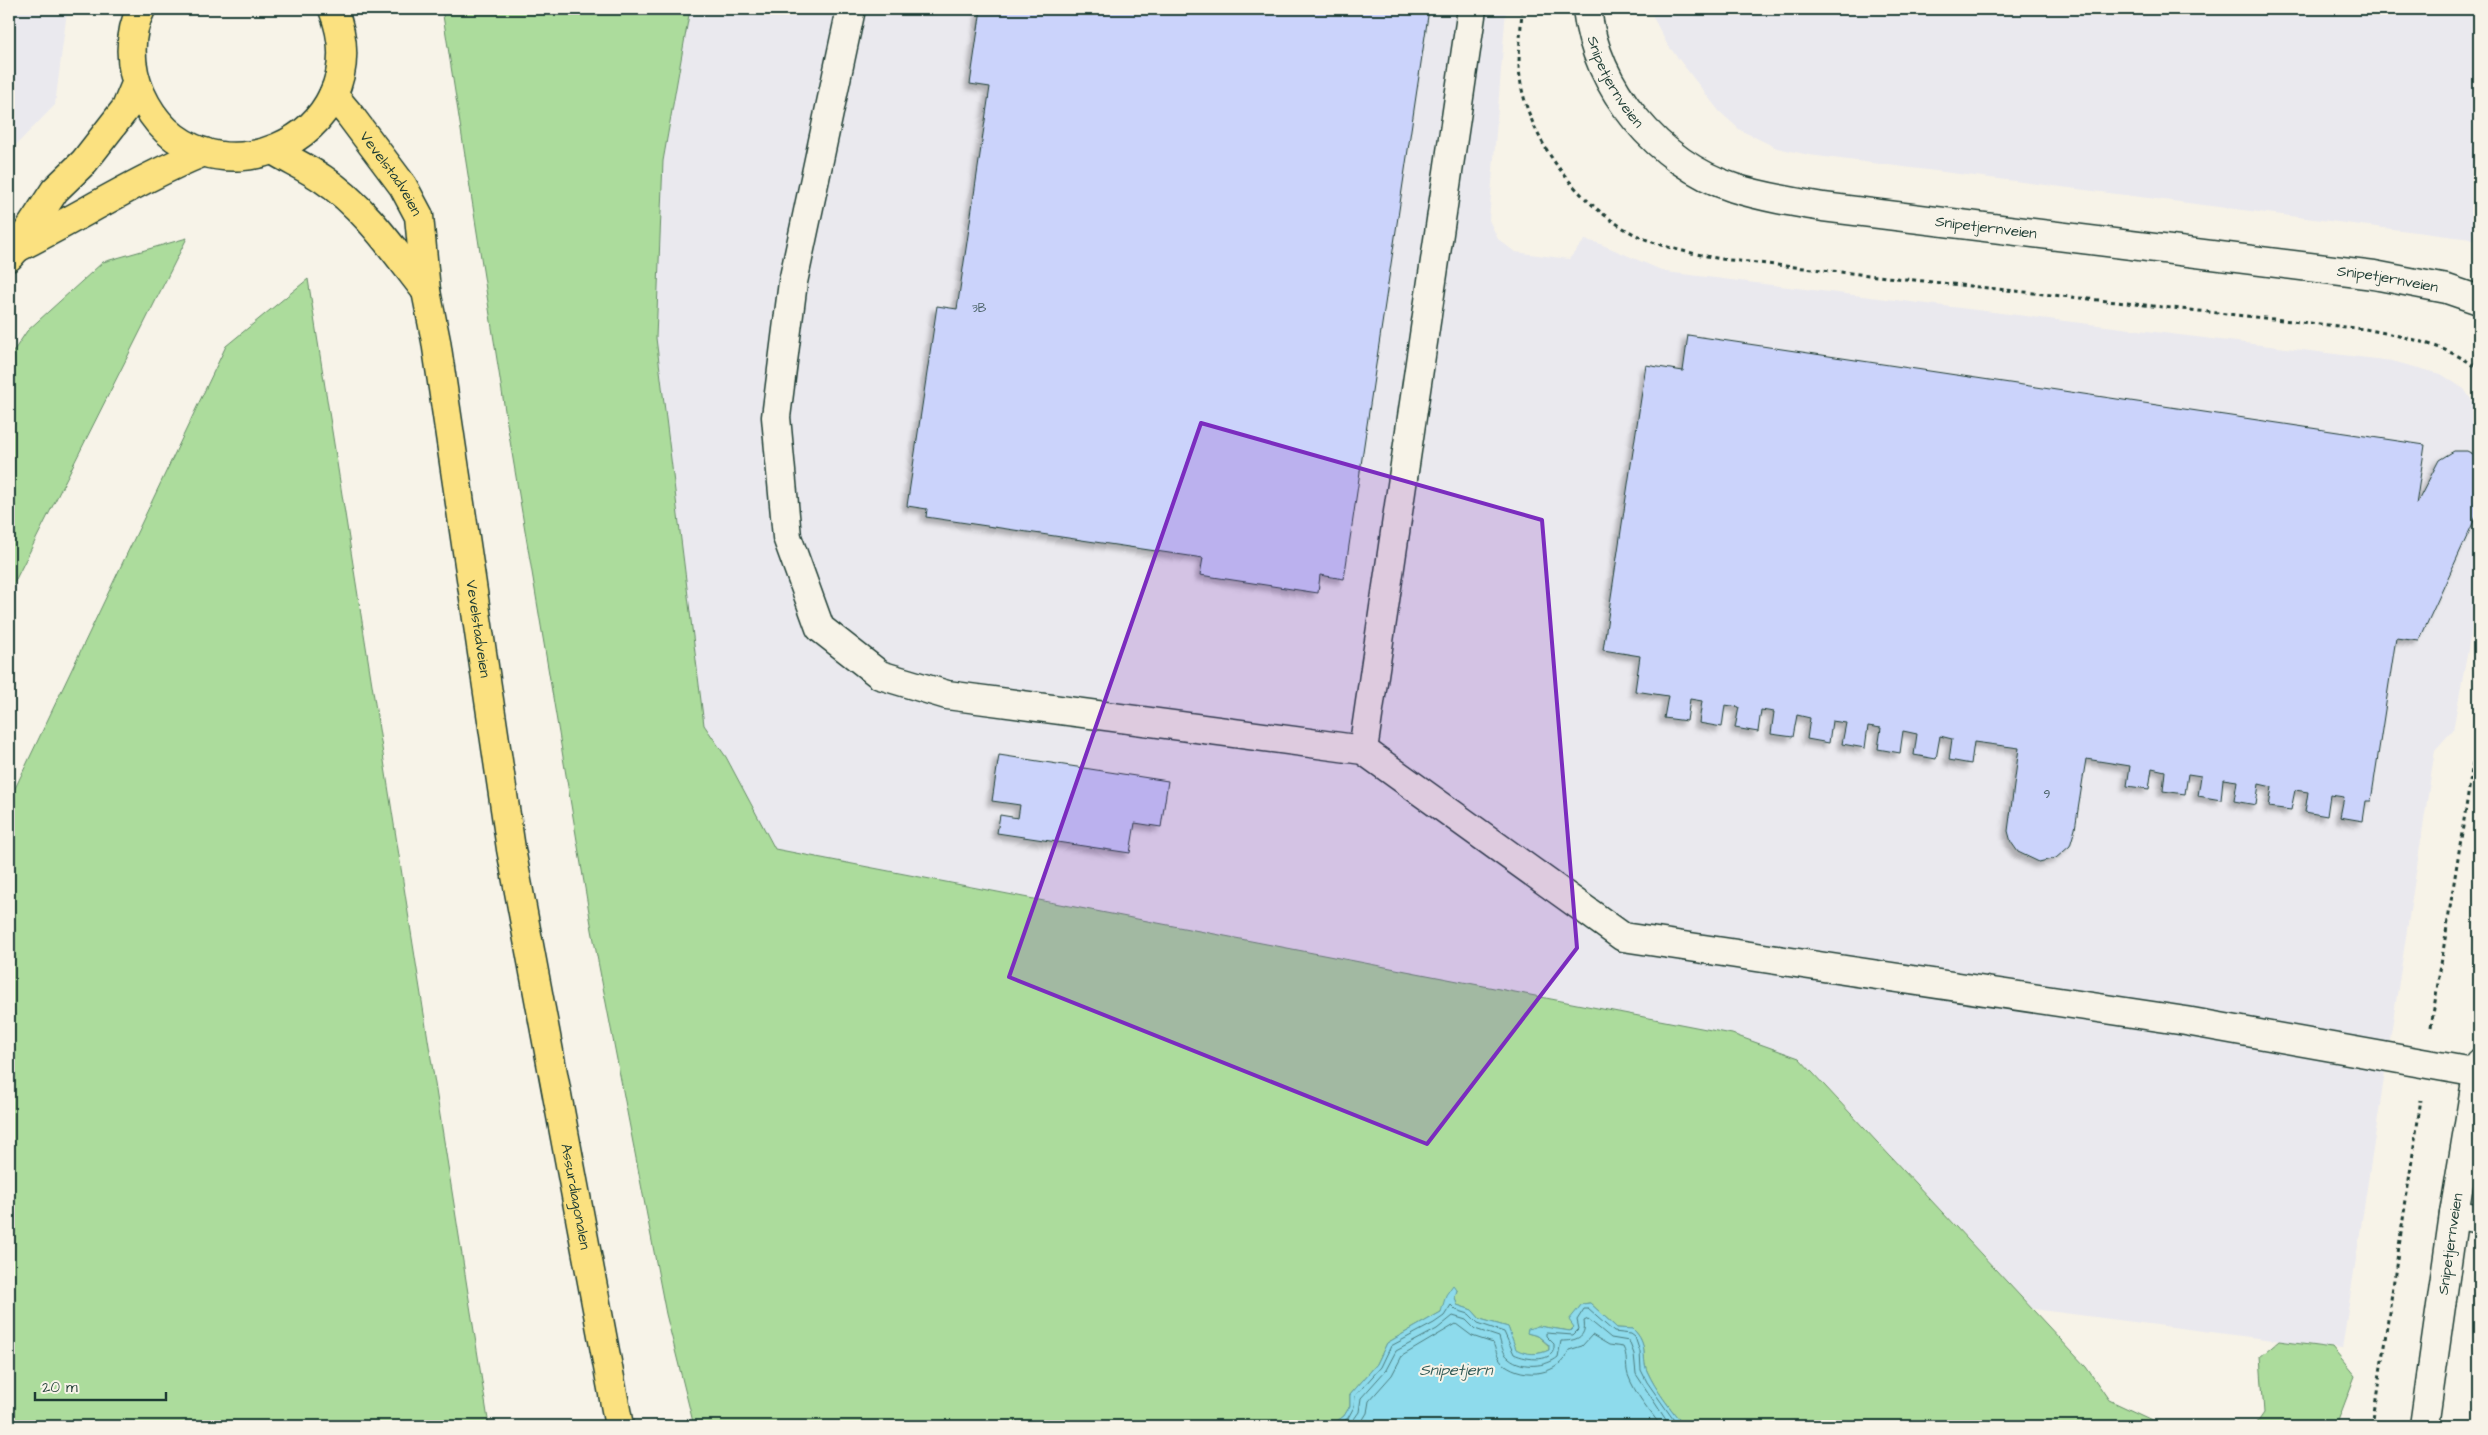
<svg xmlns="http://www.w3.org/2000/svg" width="2488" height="1435" viewBox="0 0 2488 1435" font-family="'Architects Daughter',sans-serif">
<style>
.built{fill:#eae9ee}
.green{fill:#acdc9c;stroke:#668c68}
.water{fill:#8edbec;stroke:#629ca2}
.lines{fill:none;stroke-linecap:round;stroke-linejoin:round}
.shore{stroke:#4b7c7e;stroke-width:1}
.building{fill:#cbd3fb;stroke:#1f3d34;filter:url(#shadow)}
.minor-casing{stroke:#1f3d34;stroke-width:31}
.major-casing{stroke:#1f3d34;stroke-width:31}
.path{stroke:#1f3d34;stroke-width:3;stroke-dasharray:4 4;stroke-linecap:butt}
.minor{stroke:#f7f3e8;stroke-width:28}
.major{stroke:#fbe180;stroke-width:28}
.marked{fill:#7b2cbf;fill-opacity:0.2;stroke:#7b2cbf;stroke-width:4;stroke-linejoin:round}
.labels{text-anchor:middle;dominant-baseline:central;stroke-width:4;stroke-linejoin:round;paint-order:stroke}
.number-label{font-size:12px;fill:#4a6266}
.street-label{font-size:15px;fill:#1f3d34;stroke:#f7f3e8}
.water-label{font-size:16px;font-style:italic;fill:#355d59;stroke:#f7f3e8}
</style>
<defs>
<filter id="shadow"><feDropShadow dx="-4.5" dy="4.5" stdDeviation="2.5" flood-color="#0004"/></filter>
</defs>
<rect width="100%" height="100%" fill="#f7f3e8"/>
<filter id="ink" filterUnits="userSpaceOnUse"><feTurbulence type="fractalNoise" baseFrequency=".02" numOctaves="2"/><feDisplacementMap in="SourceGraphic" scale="10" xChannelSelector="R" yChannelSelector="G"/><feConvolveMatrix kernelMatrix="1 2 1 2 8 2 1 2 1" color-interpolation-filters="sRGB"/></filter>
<g filter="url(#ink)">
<path class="built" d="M9,9H69L67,11L55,105L9,152Z
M690,9H1506L1489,220L1498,239L1515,252L1569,259L1585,240L1598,243L1666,272L2392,361L2441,374L2464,389L2479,411V591L2453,730L2435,750L2342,1349L2033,1309L1800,1058L775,849L726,757L704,725L656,338L663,161Z
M1649,9H2479V240L1809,155L1777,148L1740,130L1719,111L1667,44Z"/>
<path class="green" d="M442,9H690L663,161L656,338L704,725L726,757L775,849L1732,1034L1799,1058L2086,1367L2109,1400L2156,1422L2183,1426H1684C1671,1409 1656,1391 1647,1371C1641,1356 1649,1345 1633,1329L1617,1328L1590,1303L1582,1304L1570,1320L1575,1327L1570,1331L1538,1326L1527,1333L1538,1336L1549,1346V1350C1539,1355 1527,1355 1516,1350L1508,1327L1480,1319L1472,1310L1457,1305L1455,1297L1457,1290L1441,1312L1387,1343L1377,1364L1350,1395V1406L1344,1416L1330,1426H694L666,1314L592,930L506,417Z
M187,238L9,593V358L27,331L103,262Z
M308,279L489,1426H9V801L226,346Z
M2279,1341L2332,1348L2355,1376L2336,1426H2255L2264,1413L2260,1357Z"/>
<path class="water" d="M1453,1285L1457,1290L1455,1297L1457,1305L1472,1310L1480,1319L1508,1327L1516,1349C1526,1355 1539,1355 1549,1350V1345L1538,1336L1527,1333L1528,1329L1538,1326L1570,1331L1574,1327L1569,1320L1582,1304L1590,1303L1617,1328L1633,1329C1649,1345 1641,1356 1647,1371C1656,1391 1671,1409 1684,1426H1330L1344,1416L1350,1406V1395L1377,1364L1387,1343L1441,1312L1446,1295Z"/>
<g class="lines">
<path class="shore" d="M1337,1426L1348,1418L1354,1407L1355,1396L1381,1367L1391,1346L1434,1323L1444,1316L1451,1305L1456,1310L1469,1314L1478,1323L1504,1332L1514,1354C1526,1360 1556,1364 1554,1344L1546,1336V1333L1573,1335L1579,1329L1577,1320L1584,1309H1588L1614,1332L1631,1334L1635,1337L1640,1352L1641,1370L1647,1382L1678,1426
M1349,1426L1359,1412L1361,1398L1386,1370L1396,1351L1437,1329L1453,1316L1466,1320L1475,1329L1499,1337C1501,1344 1503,1354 1509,1358C1522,1369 1546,1367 1558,1357L1561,1341C1575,1341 1587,1338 1584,1321L1588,1319L1611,1338L1629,1341L1634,1354L1636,1374L1670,1426
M1359,1426L1367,1413L1369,1401L1392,1375L1402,1356L1456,1324L1472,1336L1493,1343C1496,1350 1498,1359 1504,1364C1525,1380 1560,1375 1569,1350L1582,1346L1592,1335L1609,1345L1623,1347C1628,1356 1625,1365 1628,1375C1635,1394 1649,1410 1661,1426"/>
</g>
<path class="building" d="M981,9H1429L1344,579L1320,575L1318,593L1200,575L1203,558L926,517L927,509L907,506L937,306L957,309L990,87L970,84Z
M1688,335L2425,445L2416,505L2439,460L2454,451H2467L2475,455L2479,458V510L2419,641L2396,638L2371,801H2366L2363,821L2340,817L2344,797L2330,795L2327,816L2305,812L2308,792L2295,790L2291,810L2269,807L2272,787L2259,784L2256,805L2234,801L2237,781L2223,779L2221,800L2198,796L2201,776L2188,774L2185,794L2163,791L2165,771L2152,768L2149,789L2127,786L2130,766L2086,759L2075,829L2070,846L2056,858L2039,862L2018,852L2011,842L2008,831L2019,748L1974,742L1971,764L1949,760L1952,739L1940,736L1936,759L1914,755L1917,734L1903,731L1900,753L1878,749L1881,728L1868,726L1865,748L1842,744L1846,723L1832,721L1829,743L1807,739L1810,718L1797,715L1793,737L1771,734L1774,712L1761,710L1758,732L1735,728L1739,707L1725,705L1722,727L1699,723L1702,701L1690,699L1687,721L1664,718L1668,696L1635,691L1640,656L1603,650L1646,365L1683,371Z
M999,755L1168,781L1161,827L1135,823L1130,853L997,833L1000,815L1018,818L1020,805L992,801Z"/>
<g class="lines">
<g class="minor-casing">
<g id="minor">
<path d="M851,9L793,282L776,417L787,537L820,628L880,675L947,695L1363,750L1623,937L2186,1021L2478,1073"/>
<path id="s1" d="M1587,9C1596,88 1658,163 1734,188C1763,197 1793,202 1823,207L2374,275L2447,289L2479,300"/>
<path d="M1363,750L1472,9"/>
<path d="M2454,1214L2479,1219"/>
<path id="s2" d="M2424,1426L2454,1214L2479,1063"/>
</g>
</g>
<g class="major-casing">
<g id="major">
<path d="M141,9C128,35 129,67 141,94C197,218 385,141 333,9"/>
<path id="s3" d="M333,95L349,114L403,186L419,216L426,291L436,341L511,849L619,1426"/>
<path d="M273,150C289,160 307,168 323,179C365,207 395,252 426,291"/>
<path d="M19,247C81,216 140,178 204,152"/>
<path d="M9,257L17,248L55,190L84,162L126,108L136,84"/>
</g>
</g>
<path class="path" d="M1522,9C1521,28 1519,47 1519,66C1522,137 1585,217 1650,241C1673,250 1697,254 1721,259L2365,329C2405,337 2445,344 2479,369
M2431,1027L2479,726
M2372,1426L2421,1100"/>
<use href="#minor" class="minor"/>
<use href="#major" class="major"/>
</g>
</g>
<path class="marked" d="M1201,423L1542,520L1577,948L1427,1144L1009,977Z"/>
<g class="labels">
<g class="number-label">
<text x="979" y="308">3B</text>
<text x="2047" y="794">9</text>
</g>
<g class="street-label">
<text stroke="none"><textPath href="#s1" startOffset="79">Snipetjernveien</textPath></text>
<text stroke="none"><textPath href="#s3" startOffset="98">Vevelstadveien</textPath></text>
<text stroke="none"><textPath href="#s1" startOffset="499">Snipetjernveien</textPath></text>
<text stroke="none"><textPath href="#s1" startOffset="904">Snipetjernveien</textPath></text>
<text stroke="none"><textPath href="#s3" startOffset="566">Vevelstadveien</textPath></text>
<text stroke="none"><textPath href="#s3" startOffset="1142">Assurdiagonalen</textPath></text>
<text stroke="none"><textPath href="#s2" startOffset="184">Snipetjernveien</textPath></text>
</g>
<g class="water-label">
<text x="1456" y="1370">Snipetjern</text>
</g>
</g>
<rect width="2488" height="1435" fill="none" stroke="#f7f3e8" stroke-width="30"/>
<rect x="15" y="15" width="2458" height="1405" fill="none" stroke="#1f3d34" stroke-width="2" filter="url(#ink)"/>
<path d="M35 1392v8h131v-8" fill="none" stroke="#1f3d34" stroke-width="2.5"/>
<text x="42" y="1392" font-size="15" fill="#1f3d34" stroke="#f7f3e8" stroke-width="4" paint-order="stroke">20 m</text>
</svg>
